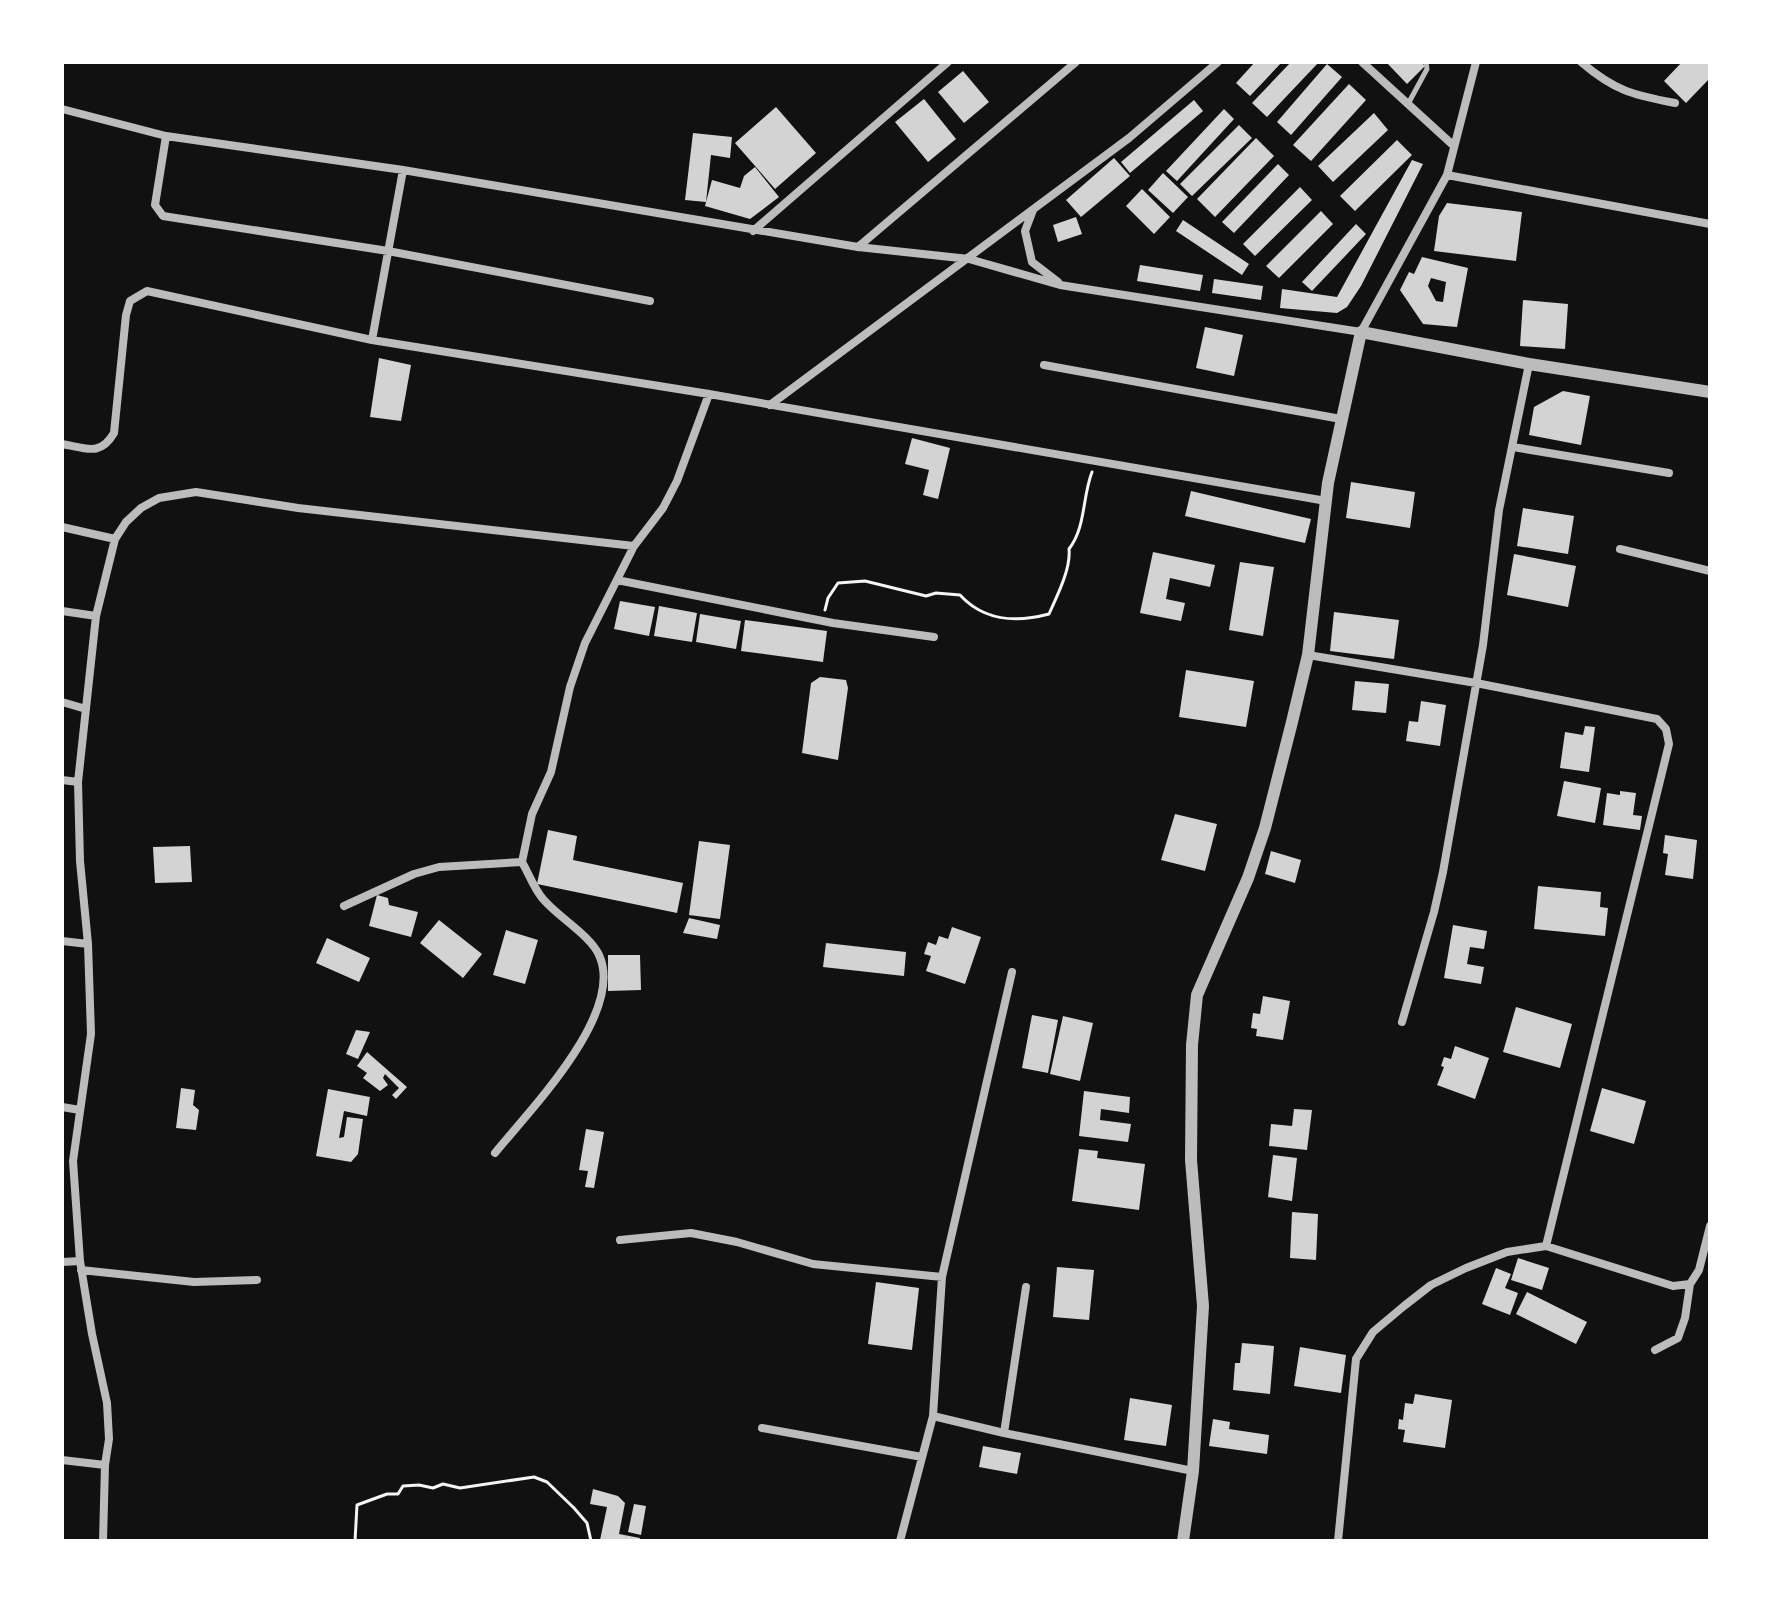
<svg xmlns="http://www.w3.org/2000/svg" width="1772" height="1603" viewBox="0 0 1772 1603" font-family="Barlow,sans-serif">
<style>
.building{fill:#d3d3d3;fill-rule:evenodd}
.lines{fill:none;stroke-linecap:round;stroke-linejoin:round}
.path{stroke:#f5f5f5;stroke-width:3}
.service{stroke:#bcbcbc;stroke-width:5}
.minor{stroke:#bcbcbc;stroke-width:8}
.tertiary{stroke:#bcbcbc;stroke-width:12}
</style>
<rect width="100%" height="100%" fill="#111"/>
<path class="building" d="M1255,62H1282L1250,96L1236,83Z
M1291,62H1319L1267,117L1252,103Z
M1386,62H1421L1425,66L1407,84Z
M1682,62H1710V78L1686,103L1664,81Z
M1327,64L1342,77L1291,135L1277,122Z
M963,71L989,102L964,123L938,92Z
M1349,84L1366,100L1311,161L1293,145Z
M924,99L956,139L928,162L895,122Z
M1194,100L1203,111L1130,173L1121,162Z
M776,107L816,153L775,189L735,143Z
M1224,109L1234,119L1177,181L1166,171Z
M1374,113L1388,130L1333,182L1318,166Z
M1239,125L1252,138L1192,196L1180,184Z
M693,133L732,137L730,158L711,155L706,202L712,180L740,188L744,176L755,167L779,197L750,219L705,206L706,202L685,200Z
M1256,138L1274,156L1215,217L1197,199Z
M1397,140L1412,155L1355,211L1340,196Z
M1114,158L1130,176L1081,217L1066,200Z
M1412,160L1423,164L1361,286L1347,307L1337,313L1280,308L1282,289L1337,297Z
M1278,164L1289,175L1234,233L1222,222Z
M1163,173L1188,197L1173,213L1148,190Z
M1300,187L1312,200L1255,256L1243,244Z
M1142,189L1170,217L1154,234L1126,206Z
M1447,203L1522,212L1516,261L1434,251L1439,216Z
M1321,211L1333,224L1279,278L1266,266Z
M1076,217L1082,234L1058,242L1053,225Z
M1183,220L1249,264L1242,275L1176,231Z
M1356,224L1366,234L1312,291L1302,282Z
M1422,257L1468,268L1457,327L1423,324L1400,290L1409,272L1414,274ZM1431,278L1446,282L1443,302L1436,301L1428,286Z
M1140,265L1203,275L1200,291L1137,281Z
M1214,279L1263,286L1261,300L1212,293Z
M1523,300L1568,304L1565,349L1520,346Z
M1205,327L1243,335L1234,376L1196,368Z
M379,358L411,365L401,421L370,417Z
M1563,391L1590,396L1581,445L1529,435L1534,407Z
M912,438L950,448L938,499L923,495L929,470L905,464Z
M1351,482L1415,492L1410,528L1346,518Z
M1191,491L1311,519L1305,543L1185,516Z
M1523,508L1574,516L1568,554L1517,546Z
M1153,552L1215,565L1210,587L1170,578L1166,599L1185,603L1181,621L1140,613Z
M1514,554L1576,566L1568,607L1507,595Z
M1240,562L1274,567L1263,636L1229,630Z
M620,601L655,607L649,636L614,629Z
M659,606L697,613L692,642L654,636Z
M1334,612L1399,620L1394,659L1330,651Z
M700,614L741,621L736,649L696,642Z
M745,620L827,631L823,662L741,651Z
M1186,670L1254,681L1246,727L1179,717Z
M820,677L846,680L848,688L838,760L802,753L811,683Z
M1355,681L1389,684L1386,713L1352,710Z
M1421,701L1446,705L1440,746L1406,741L1409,721L1418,722Z
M1585,726L1595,727L1589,772L1560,768L1565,732L1583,735Z
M1564,781L1601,788L1595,823L1557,816Z
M1620,791L1636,793L1633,815L1642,816L1640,830L1603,825L1607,793L1620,795Z
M1175,814L1217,824L1205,871L1161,860Z
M548,830L577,836L573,860L683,883L677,913L537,884Z
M1665,835L1697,840L1693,879L1665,875L1668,854L1663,853Z
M699,841L730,845L720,919L689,915Z
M190,846L192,882L155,883L153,847Z
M1271,851L1301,860L1295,883L1265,874Z
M1538,886L1601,892L1600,907L1608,908L1605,936L1534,929Z
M377,895L388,898L389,905L418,912L411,937L369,926Z
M689,918L720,925L717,939L683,933Z
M439,920L482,954L463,978L420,943Z
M1453,925L1487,931L1484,949L1470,947L1467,964L1484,967L1481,984L1444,978Z
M952,927L981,937L965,984L926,971L931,956L924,954L928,942L936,945L939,936L948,939Z
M506,930L538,940L525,984L493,975Z
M327,938L370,958L359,982L316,963Z
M826,943L906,952L904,976L823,967Z
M608,955H640L641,990L608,991Z
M1263,996L1290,1001L1283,1040L1256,1036L1257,1029L1251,1028L1253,1013L1260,1014Z
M1516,1007L1572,1024L1560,1068L1503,1052Z
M1032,1015L1058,1020L1048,1073L1022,1068Z
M1063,1016L1093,1023L1080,1081L1050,1074Z
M356,1030L370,1032L358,1059L346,1054Z
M1455,1046L1489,1058L1475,1099L1437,1085L1444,1067L1441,1066L1444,1057L1451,1059Z
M367,1052L407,1087L396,1099L392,1095L399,1088L385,1074L383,1078L388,1085L380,1091L363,1078L367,1073L357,1066Z
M181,1088L195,1090L193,1105L199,1110L196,1130L176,1128Z
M1602,1088L1646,1101L1634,1144L1590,1131Z
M328,1089L370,1097L367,1116L344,1111L339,1138L344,1137L347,1117L363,1119L358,1154L351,1162L316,1156Z
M1084,1091L1130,1097L1129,1113L1101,1109L1100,1120L1131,1124L1128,1142L1079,1136Z
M1294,1109L1312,1110L1307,1150L1269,1146L1271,1124L1292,1126Z
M586,1129L604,1132L594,1188L585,1187L588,1171L579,1170Z
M1079,1149L1098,1151L1097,1158L1145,1164L1139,1210L1072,1201Z
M1273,1155L1297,1158L1292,1201L1268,1197Z
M1292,1212L1318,1214L1316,1260L1290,1258Z
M1518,1258L1549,1268L1542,1290L1511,1280Z
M1057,1267L1094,1270L1089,1320L1053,1317Z
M1496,1268L1511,1274L1505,1288L1518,1293L1510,1315L1482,1304Z
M876,1282L919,1288L912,1350L868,1344Z
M1527,1292L1587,1322L1576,1344L1516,1314Z
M1242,1343L1274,1346L1270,1394L1233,1390L1235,1363H1240Z
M1300,1347L1346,1355L1341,1393L1294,1386Z
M1415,1394L1452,1400L1445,1448L1403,1442L1405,1430L1398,1429L1399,1419L1403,1420L1405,1403L1413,1404Z
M1130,1398L1172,1405L1166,1446L1124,1440Z
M1213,1419L1230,1422L1229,1429L1269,1435L1267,1454L1209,1446Z
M983,1446L1021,1453L1017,1474L979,1467Z
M593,1489L618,1496L625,1503L619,1534L640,1538L639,1541L600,1540L607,1507L590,1504Z
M634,1504L646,1506L641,1535L628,1532Z"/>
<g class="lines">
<path class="path" d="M825,610L828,598L838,583L865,581L926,596L936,593L960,595C984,621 1015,623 1049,614C1057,596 1071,569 1069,549C1086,527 1082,498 1092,472
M355,1541L357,1505L387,1494H398L403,1486L419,1485L433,1488L443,1484L460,1488L534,1477L547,1482L574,1508L587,1523L591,1541"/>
<path class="service" d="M1408,104L1427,69L1426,62"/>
<path class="minor" d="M1362,62L1454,146
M1581,62C1615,91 1633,95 1675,103
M62,109L166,136L403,170L858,247L969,259L1060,285L1361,332L1447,175L1476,62
M166,136L155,205L163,216L388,251L650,301
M1447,175L1710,224
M1033,210L1025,231L1032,262L1058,282
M753,231L948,62
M858,247L1076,62
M372,340L403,170
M1044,365L1341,419
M770,405L1129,138L1218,62
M62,444C86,448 100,457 114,433L126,315L130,301L147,291L372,340L709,394L1326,501
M1513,447L1669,473
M62,527L115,539
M1620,549L1710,571
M617,580L833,623L934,637
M62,611L96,616
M1308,655L1476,683L1657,719L1666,729L1669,744L1546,1246
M62,702L86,709
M62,780L78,782
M344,906L414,874L439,867L522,862
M62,941L88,944
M1402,1022L1434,912L1443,872L1483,645L1499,510L1529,364
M62,1107L80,1110
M495,1153C528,1112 626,1013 599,955C590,935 558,917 543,899C534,889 529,874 522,862L532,814L551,772L570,687L585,643L634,546L663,508L677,481L709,394
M620,1240L691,1233L737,1242L813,1264L942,1277
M62,1262L80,1261
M81,1270L194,1282L257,1280
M1655,1350L1678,1338L1685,1318L1690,1284L1699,1270L1710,1226
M933,1416L1004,1433L1193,1471
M762,1428L922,1457
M1004,1433L1026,1287
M62,1460L105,1465
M103,1541L105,1465L109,1439L107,1403L92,1334L80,1261L73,1161L91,1034L88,944L80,861L78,782L96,616L115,539L126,522L141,508L159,498L196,492L298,508L634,546
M900,1541L933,1416L942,1277L1012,972
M1338,1541L1356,1359L1373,1332L1404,1306L1431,1285L1466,1268L1507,1252L1546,1246L1673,1286L1690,1284"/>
<path class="tertiary" d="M1183,1541L1193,1471L1203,1306L1191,1160L1192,1045L1197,995L1248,878L1265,828L1292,722L1308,655L1328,483L1361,332L1529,364L1710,392"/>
</g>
<rect width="1772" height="1603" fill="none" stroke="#ffffff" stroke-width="128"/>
</svg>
